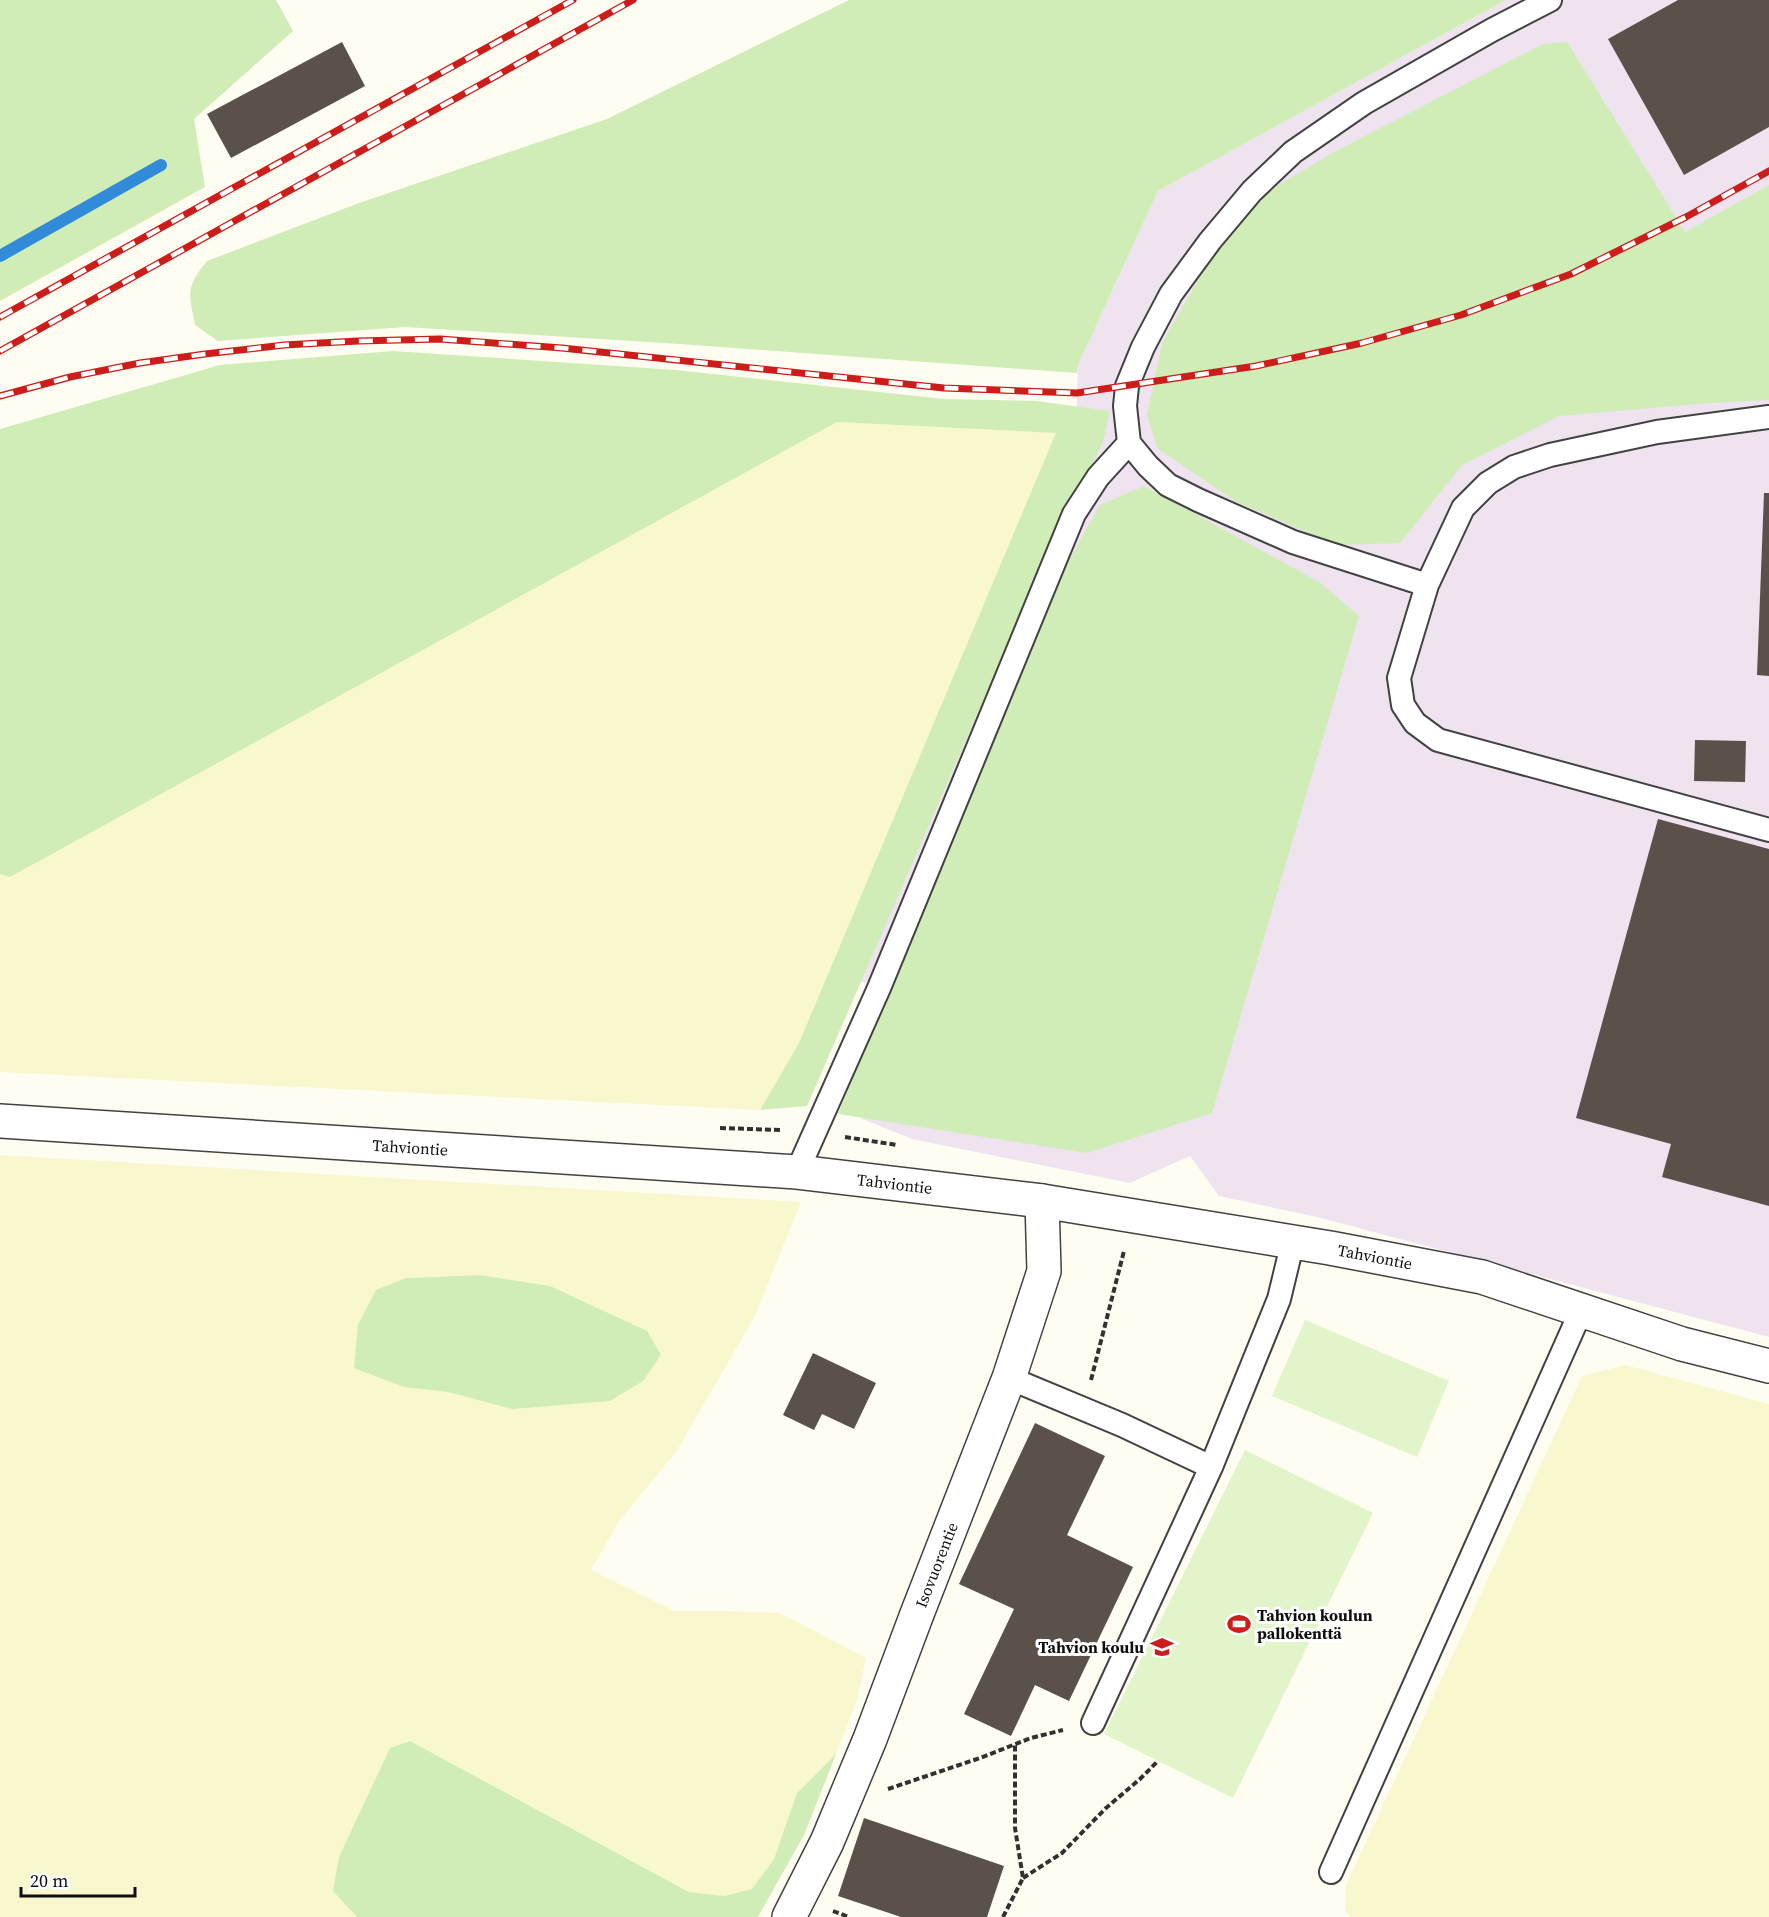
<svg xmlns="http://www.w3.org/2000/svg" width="1769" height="1917" viewBox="0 0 1769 1917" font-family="'Source Serif 4',serif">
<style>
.industrial{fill:#eee3ee}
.farmland{fill:#f8f7ce;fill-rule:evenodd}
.green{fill:#d0edb7}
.pitch{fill:#e2f4c9}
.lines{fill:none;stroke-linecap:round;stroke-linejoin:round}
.stream{stroke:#328bd9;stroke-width:12}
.building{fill:#59514a}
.service-casing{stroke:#424242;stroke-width:26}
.minor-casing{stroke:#424242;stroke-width:36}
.path{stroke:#313131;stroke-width:4;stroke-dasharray:6 3;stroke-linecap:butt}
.service{stroke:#fff;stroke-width:22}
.minor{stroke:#fff;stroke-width:33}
.rail-casing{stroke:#cc1d1a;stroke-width:7}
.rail{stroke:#fff;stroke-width:4.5;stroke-dasharray:14;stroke-linecap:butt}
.labels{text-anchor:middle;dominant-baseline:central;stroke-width:6;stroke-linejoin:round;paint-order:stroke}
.street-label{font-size:16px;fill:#0f0f0f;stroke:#fff}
.poi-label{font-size:16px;font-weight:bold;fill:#0f0f0f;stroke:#fff;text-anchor:start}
</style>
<rect width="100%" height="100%" fill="#fffdf1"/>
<path class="industrial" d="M1506,0H1769V1337L1317,1217L1219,1196L1190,1156L1130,1183L912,1139L862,1119L861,1100L906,999L848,976L1075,462L1078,365L1158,191Z"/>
<path class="farmland" d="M837,422L1057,433L799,1043L760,1110L0,1072V874L10,876Z
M0,1155L801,1202L755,1316L676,1452L619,1521L591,1570L674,1611H728L780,1613L866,1658L857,1700L836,1754L797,1793L774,1859L752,1889L724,1896L690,1892L410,1741L333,1891L357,1917H0ZM480,1275L550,1286L512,1409L448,1392L404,1387L406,1278Z
M1625,1365L1769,1404V1917H1352L1345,1911L1346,1885L1582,1376Z"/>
<path class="green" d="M0,0H276L293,31L194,119L205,187L0,301Z
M849,0H1506L1158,191L1078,365L1077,373L680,344L405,327L218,341L195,325C189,293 185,288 207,261L359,203L607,119Z
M1567,42L1685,232L1769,185V400L1710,403L1559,416L1462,465L1400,543L1336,545L1235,501L1157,448L1147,415L1162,343L1210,259L1266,192L1336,151L1543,44Z
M393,351L676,370L944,399L1037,401L1110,411L1103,442L1041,567L807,1106L760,1110L799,1043L1056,433L837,422L10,877L0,874V429L220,365Z
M1144,486L1319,582L1359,616L1212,1113L1087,1153L838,1114L1058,580L1100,505Z
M480,1275L550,1286L647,1331L661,1355L643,1381L610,1401L512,1409L448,1392L404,1387L354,1368L358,1325L376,1290L406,1278Z
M410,1741L689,1892L724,1896L752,1889L774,1859L797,1793L836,1754L804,1835L758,1917H357L333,1891L339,1857L390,1748Z"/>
<path class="pitch" d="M1305,1320L1449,1381L1417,1457L1272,1396Z
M1245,1450L1373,1513L1233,1798L1104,1734Z"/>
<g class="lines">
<path class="stream" d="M0,256L161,165"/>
</g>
<path class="building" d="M1678,0H1769V127L1684,175L1608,39Z
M342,42L365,86L231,158L207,114Z
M1764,493H1769V676L1757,675Z
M1695,740L1746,741L1745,782L1694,781Z
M1658,819L1769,849V1206L1662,1177L1671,1144L1576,1118Z
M813,1353L876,1383L854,1429L822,1414L814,1430L783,1415Z
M1035,1423L1105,1456L1067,1535L1133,1567L1069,1701L1035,1685L1011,1736L964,1714L1014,1609L959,1584Z
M864,1818L1004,1866L987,1917H901L838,1896Z"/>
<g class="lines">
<g class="service-casing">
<path id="service" d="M1769,417L1657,432L1550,455L1514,467L1488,483L1463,508L1427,585L1399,678L1403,705L1415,723L1438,740L1769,830
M1129,443L1148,466L1168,485L1198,500L1293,542L1427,585
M797,1172L879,988L1074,514L1098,477L1129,443L1125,406L1127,386L1143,347L1171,294L1210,241L1252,191L1293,152L1364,103L1492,30L1550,0
M1009,1378L1122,1425L1211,1467
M1093,1723L1211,1467L1279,1299L1293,1241
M1331,1872L1581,1311"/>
</g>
<g class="minor-casing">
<g id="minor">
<path id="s1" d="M0,1121L797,1172L1042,1201L1330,1248L1482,1277L1682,1344L1769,1366"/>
<path id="s2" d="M789,1917L827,1842L870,1739L917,1614L1009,1378L1044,1271L1042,1201"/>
</g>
</g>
<path class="path" d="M720,1128L781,1130
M845,1137L897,1145
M1091,1380L1124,1251
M888,1789L980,1758L1031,1738L1063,1730
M1023,1878L1062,1853L1106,1808L1140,1779L1158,1761
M833,1911L849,1917
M1003,1917L1023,1878L1015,1828V1744"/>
<use href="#service" class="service"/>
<use href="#minor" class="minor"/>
<g class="rail-casing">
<path id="rail" d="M0,317L573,0
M0,351L633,0
M0,396L70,377L140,363L205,354L284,345L358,341L440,339L562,348L944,388L1077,393L1256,366L1362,343L1461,315L1571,274L1686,217L1769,171"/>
</g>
<use href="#rail" class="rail"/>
</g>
<defs>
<g id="stadium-bare" transform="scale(1.8)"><path d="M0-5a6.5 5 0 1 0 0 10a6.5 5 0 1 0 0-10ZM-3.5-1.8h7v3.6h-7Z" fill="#cc1d1a" stroke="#fff" stroke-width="2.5" paint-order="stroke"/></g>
<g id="school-bare" transform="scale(1.8)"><path d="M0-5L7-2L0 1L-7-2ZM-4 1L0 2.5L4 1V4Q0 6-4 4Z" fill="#cc1d1a" stroke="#fff" stroke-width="2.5" paint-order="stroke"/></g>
</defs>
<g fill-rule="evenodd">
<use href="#stadium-bare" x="1239" y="1624"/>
<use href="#school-bare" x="1162" y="1647"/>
</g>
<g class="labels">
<g class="street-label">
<text stroke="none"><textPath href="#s1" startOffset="411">Tahviontie</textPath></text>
<text stroke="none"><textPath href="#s1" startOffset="897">Tahviontie</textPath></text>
<text stroke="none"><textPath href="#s1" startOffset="1383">Tahviontie</textPath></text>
<text stroke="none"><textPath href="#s2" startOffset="382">Isovuorentie</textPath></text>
</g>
<g class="poi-label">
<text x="1257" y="1615">Tahvion koulun<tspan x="1257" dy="18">pallokenttä</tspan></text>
<text x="1144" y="1647" text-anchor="end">Tahvion koulu</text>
</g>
</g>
<path d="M21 1887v9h114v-9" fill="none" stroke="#0f0f0f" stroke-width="3"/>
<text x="30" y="1887" font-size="18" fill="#0f0f0f" stroke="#ffffff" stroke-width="4.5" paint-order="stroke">20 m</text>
</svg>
